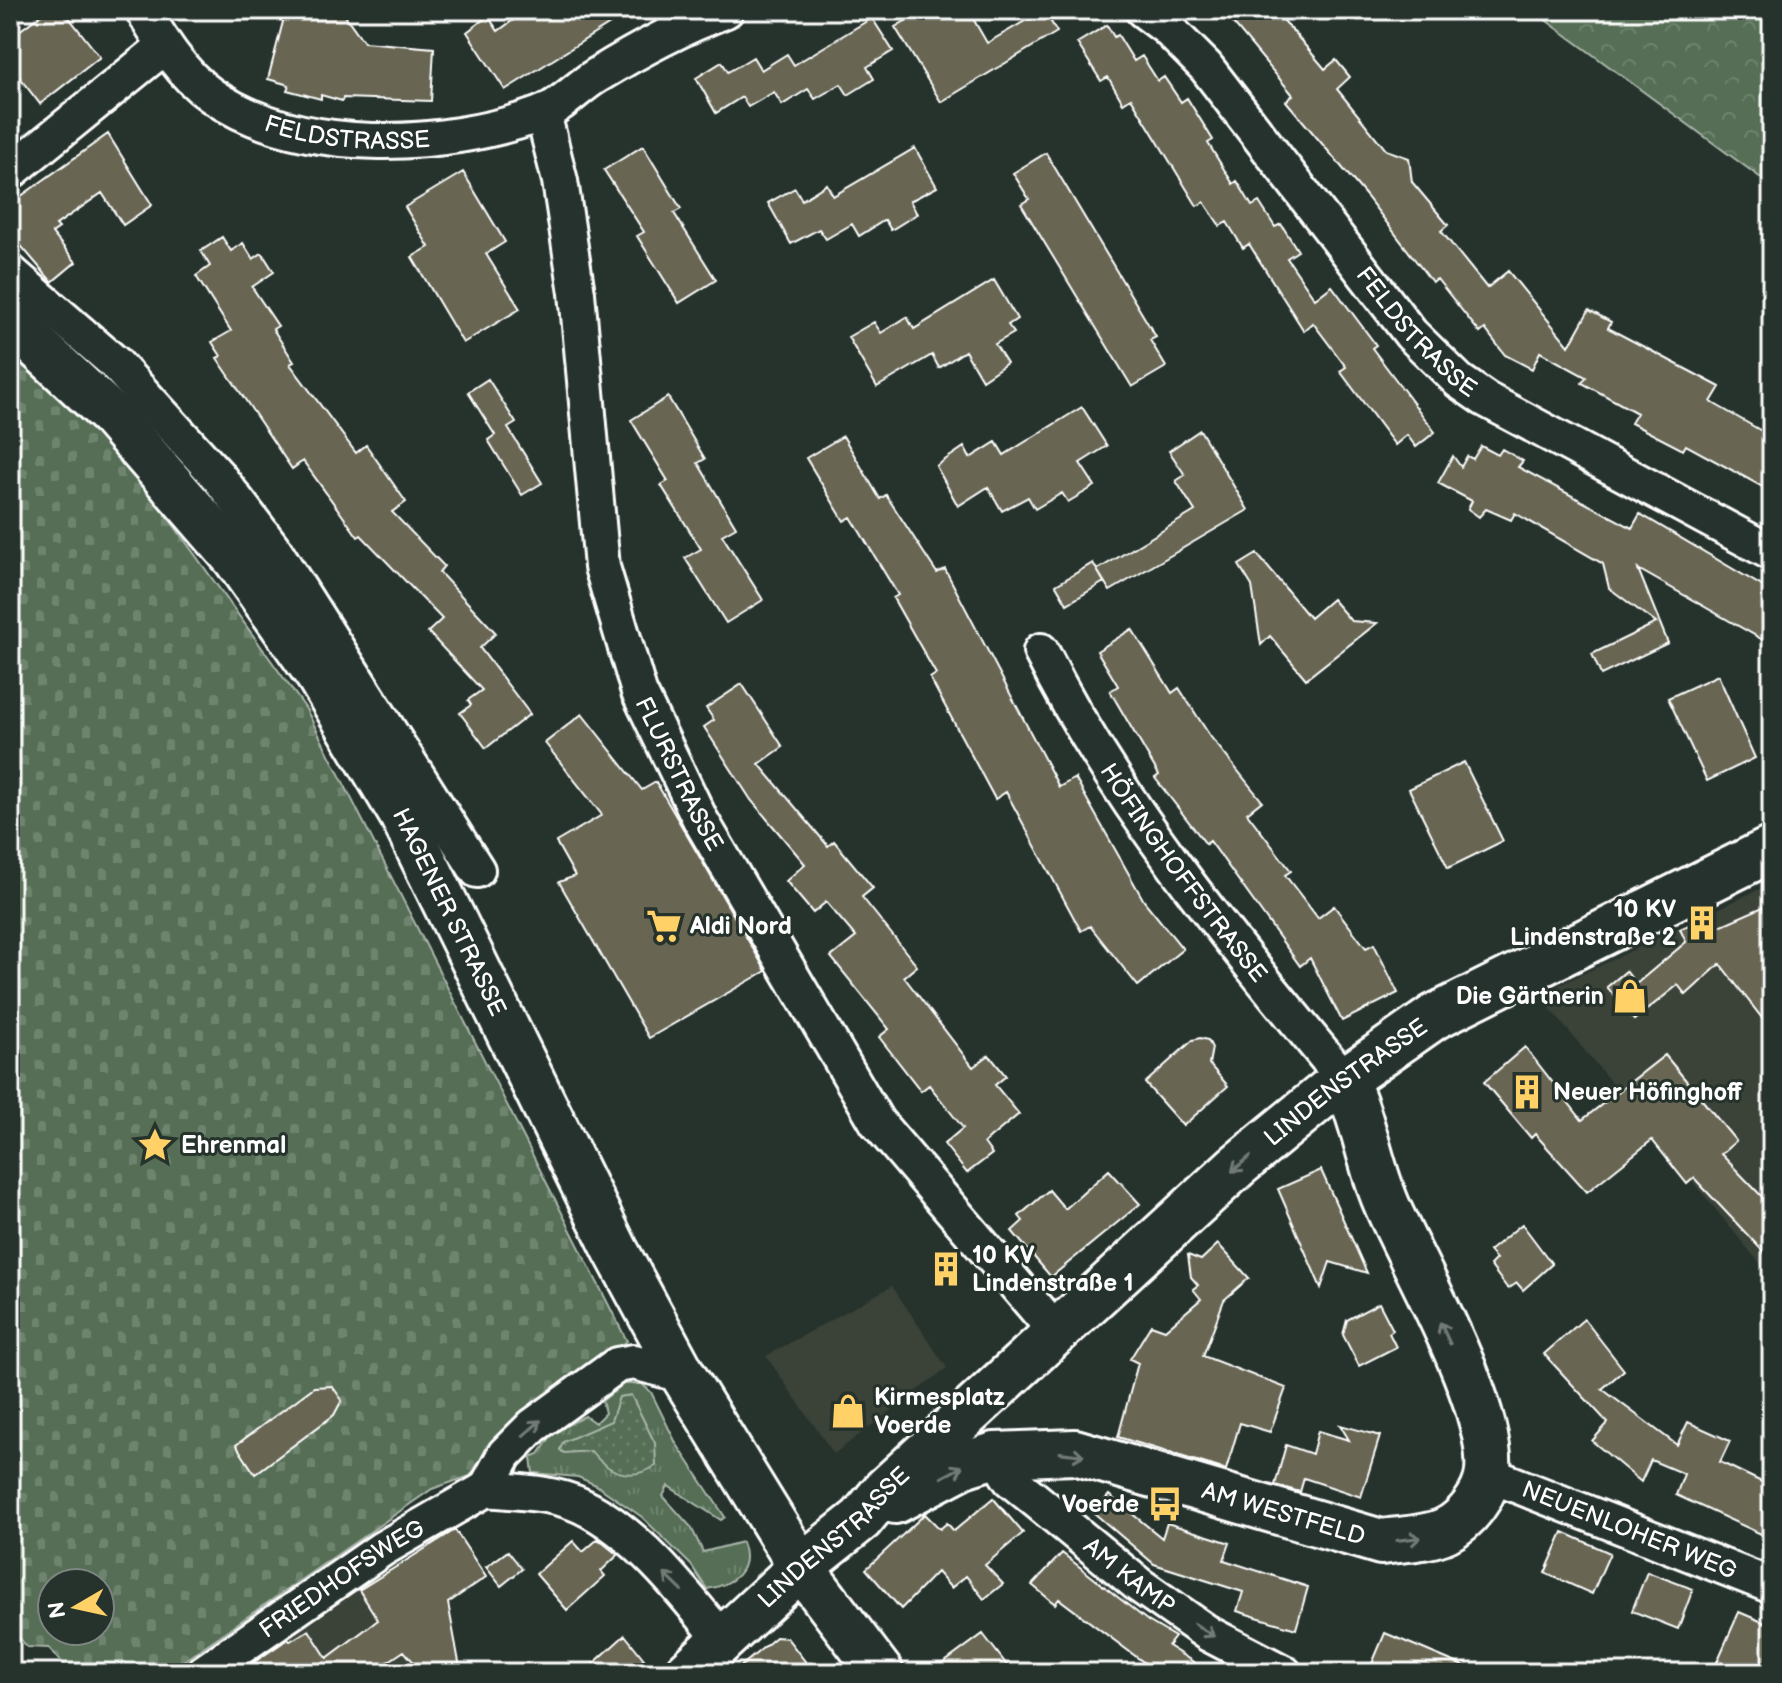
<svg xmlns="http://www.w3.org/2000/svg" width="1782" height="1683" viewBox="0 0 1782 1683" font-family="'Balsamiq Sans',sans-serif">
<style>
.built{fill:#3a4238}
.grass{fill:url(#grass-tufts);stroke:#aab6aa;stroke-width:2}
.forest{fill:url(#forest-crowns);stroke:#aab6aa;stroke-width:2}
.cemetery{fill:url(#cemetery-stones);stroke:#aab6aa;stroke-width:2;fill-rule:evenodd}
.park{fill:url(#park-dots);stroke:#aab6aa;stroke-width:2}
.building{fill:#676652;stroke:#fff;stroke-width:2}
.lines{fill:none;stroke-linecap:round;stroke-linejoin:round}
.street-casing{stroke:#fff;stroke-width:40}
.secondary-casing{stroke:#fff;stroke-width:50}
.street{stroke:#26332d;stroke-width:34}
.secondary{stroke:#26332d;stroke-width:44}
.oneway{stroke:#727a76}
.labels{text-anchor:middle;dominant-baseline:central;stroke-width:6;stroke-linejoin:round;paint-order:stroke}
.street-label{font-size:24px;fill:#fff;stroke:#26332d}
.poi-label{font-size:24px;font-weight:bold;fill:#fff;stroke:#26332d;text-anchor:start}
</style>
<defs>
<pattern id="grass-tufts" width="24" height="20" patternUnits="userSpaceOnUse" patternTransform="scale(2)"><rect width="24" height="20" fill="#546e55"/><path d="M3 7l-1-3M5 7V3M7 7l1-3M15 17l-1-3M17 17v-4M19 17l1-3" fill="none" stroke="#6e846e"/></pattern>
<pattern id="forest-crowns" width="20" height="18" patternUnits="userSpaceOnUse" patternTransform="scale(2)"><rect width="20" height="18" fill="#546e55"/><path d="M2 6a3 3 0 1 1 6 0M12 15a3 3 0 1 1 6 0" fill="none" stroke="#6e846e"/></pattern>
<pattern id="cemetery-stones" width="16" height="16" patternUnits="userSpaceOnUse" patternTransform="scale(2)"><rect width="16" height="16" fill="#546e55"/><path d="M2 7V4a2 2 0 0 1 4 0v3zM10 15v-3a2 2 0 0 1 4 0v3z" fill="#6e846e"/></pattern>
<pattern id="park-dots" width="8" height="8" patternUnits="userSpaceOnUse" patternTransform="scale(2)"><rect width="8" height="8" fill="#546e55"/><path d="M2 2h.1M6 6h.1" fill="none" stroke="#6e846e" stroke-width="1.8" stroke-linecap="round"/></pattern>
</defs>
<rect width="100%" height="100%" fill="#26332d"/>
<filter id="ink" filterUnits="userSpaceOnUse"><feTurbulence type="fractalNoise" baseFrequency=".0125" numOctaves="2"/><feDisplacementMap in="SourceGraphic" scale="16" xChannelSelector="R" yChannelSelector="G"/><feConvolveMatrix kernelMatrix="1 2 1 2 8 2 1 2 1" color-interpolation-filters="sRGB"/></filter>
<g filter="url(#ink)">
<path class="built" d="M1772,883V1278L1539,995Z
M892,1286L947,1368L834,1454L766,1356Z
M392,1554L448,1627L394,1673H210Z"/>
<path class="grass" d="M623,1384H642L651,1392L676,1443L725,1517L721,1520L668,1486L663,1496L691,1527L703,1552L742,1542C753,1571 732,1585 707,1589L691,1565L642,1517L596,1485L578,1477L533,1473L531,1457L539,1454L554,1432L585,1416L595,1423L605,1413L602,1401Z"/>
<path class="forest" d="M1532,10H1772V186Z"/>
<path class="cemetery" d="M10,352L103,427L306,709L627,1341L490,1447L470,1476L432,1489L166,1673H72L49,1648L27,1647L10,1627ZM52,1583H100V1631H52Z"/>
<path class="park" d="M631,1395L655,1443L656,1466C630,1481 609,1474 591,1451L564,1453L560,1450L563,1442L611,1421L619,1397Z"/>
<path class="building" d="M47,10H63L100,57L40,104L10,65V38Z
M286,10H341L364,42L434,48L431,101L343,98L342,101L321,95V99L287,90L289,85L268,79Z
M527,10H632L505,90L467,32L488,16L498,31Z
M924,10H968L987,43L1044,10L1057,32L941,102L895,27Z
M1222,10H1275L1325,69L1336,60L1350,77L1337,89L1386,150L1409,158L1412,182L1448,225L1441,231L1487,288L1508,271L1569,346L1589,310L1611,322L1608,328L1720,387L1711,402L1772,437V492L1686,445L1683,450L1631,423L1637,413L1582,383L1586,377L1540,352L1532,369L1505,355L1485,329L1480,333L1437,279L1432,282L1367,197L1286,101L1293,95Z
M872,18L893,51L867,67L874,79L848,95L841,84L815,99L808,89L782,105L774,92L748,107L742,97L716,113L696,78L722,62L728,72L753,57L761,70L787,54L794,65Z
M1107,25L1114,37L1118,35L1134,61L1142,56L1158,81L1164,77L1181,102L1187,98L1213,140L1208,143L1233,184L1237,181L1252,206L1259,202L1275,227L1281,224L1298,251L1287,258L1315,299L1332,286L1376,345L1372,348L1435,432L1416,447L1407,435L1395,445L1340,371L1346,367L1313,323L1304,331L1249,244L1243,248L1227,222L1220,226L1204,202L1197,206L1131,98L1123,103L1108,77L1101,81L1077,43Z
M108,134L152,205L123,225L102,193L56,225L59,228L52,233L76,262L52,282L10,233V204Z
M643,146L681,209L674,213L716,280L679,303L637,236L644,232L604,170Z
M915,148L937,187L910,201L917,214L891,230L885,220L859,236L852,224L826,239L819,229L791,244L768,203L795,188L802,200L827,184L833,196Z
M1046,153L1156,337L1150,340L1166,367L1132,387L1021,204L1029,199L1013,173Z
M463,172L505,242L486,254L520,309L463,343L412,257L429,247L405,207Z
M222,237L231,251L243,243L253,259L262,253L274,272L252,287L278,326L273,329L294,362L290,364L356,453L366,445L406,502L392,512L444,566L439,572L496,633L480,648L530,714L486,748L460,713L471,705L468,700L482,690L428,632L442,619L361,535L358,537L303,461L292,469L217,358L221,356L212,342L231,331L196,276L210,266L201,251Z
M994,280L1017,319L1008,325L1014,333L995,344L1007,363L982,380L965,351L939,368L932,355L877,387L848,337L874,322L881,333L907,317L914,329Z
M488,379L516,423L508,428L542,483L522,495L488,440L495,435L468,392Z
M668,397L705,459L698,463L736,527L722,535L763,600L726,623L685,558L701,549L661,485L668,481L631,420Z
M1082,407L1107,446L1080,463L1095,486L1068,502L1062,493L1035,509L1028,497L1002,511L988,487L958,506L936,466L964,447L970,458L996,442L1004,455Z
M1200,430L1248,510L1110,591L1097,570L1195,511L1176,481L1185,475L1169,451Z
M843,436L880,499L886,495L937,573L945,569L1059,787L1075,778L1144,901L1183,949L1138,986L1090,926L1081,931L1006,792L995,799L930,678L936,674L893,598L898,595L851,517L844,521L806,458Z
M1481,446L1498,455L1502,449L1523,461L1518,467L1632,528L1640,514L1772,592V645L1638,569L1668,643L1601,675L1592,654L1656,623L1609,588L1603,564L1515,513L1511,520L1486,509L1479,517L1468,509L1472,501L1438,483L1453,456L1461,467L1467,456L1473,459Z
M1257,554L1310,618L1332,599L1351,621L1377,623L1306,679L1270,636L1261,645L1252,586L1239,565Z
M1093,563L1104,582L1067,604L1056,585Z
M1132,629L1172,693L1179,688L1210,736L1262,801L1247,813L1291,871L1285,875L1318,918L1334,906L1366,948L1374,944L1398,993L1342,1021L1310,958L1300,966L1210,841L1206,844L1155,778L1159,775L1110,691L1118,686L1097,651Z
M1718,675L1755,758L1707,781L1668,698Z
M742,684L783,747L759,764L828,846L834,841L873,888L862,897L917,966L904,977L973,1067L989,1055L1006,1076L995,1085L1019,1114L984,1143L992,1154L967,1173L944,1144L963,1128L929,1085L921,1091L879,1037L889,1029L831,957L856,937L826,902L813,913L786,881L805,864L751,800L704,727L714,720L706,708Z
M582,714L642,790L656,782L766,971L649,1038L559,882L575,876L556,842L602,815L545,743Z
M1464,762L1503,841L1448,868L1409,789Z
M1772,903V1031L1720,964L1686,995L1678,985L1634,1020L1607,987L1626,971L1636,984L1686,942L1680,929L1707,917L1713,929Z
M1200,1038L1208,1040L1212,1048L1209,1064L1228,1086L1183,1126L1145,1083L1193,1040Z
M1525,1047L1582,1120L1665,1055L1736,1141L1721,1154L1772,1207V1261L1694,1178L1687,1184L1652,1140L1587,1192L1535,1134L1531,1138L1484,1082Z
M1109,1170L1140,1204L1051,1277L1012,1231L1023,1221L1019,1216L1049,1190L1065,1209Z
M1321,1170L1367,1273L1330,1262L1321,1288L1278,1189Z
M1522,1224L1552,1264L1523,1290L1517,1283L1508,1289L1490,1265L1496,1259L1489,1251Z
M1218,1244L1249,1278L1224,1300L1203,1356L1286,1388L1270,1432L1240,1423L1226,1470L1118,1437L1138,1363L1130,1359L1151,1325L1165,1330L1201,1299L1193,1289L1198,1285L1191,1277L1188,1255L1201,1260Z
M1379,1303L1393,1330L1389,1333L1396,1347L1359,1366L1343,1335L1347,1320Z
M1584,1319L1624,1370L1602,1389L1677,1445L1688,1422L1730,1441L1720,1462L1772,1487V1539L1676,1495L1684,1474L1651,1460L1641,1482L1592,1441L1608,1423L1544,1354Z
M332,1386L342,1400L334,1415L255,1474L236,1445L314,1387Z
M1340,1425L1380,1436L1361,1497L1304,1478L1300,1492L1275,1485L1286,1445L1312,1454L1318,1431L1349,1440Z
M1109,1495L1162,1538L1167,1523L1230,1543L1224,1560L1308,1587L1296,1629L1237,1611L1243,1592L1154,1564L1094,1513Z
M993,1498L1023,1533L985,1565L1003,1584L984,1599L966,1576L951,1588L937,1572L901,1609L866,1569L925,1514L940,1529L947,1523L954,1531Z
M455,1530L486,1577L448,1603L461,1673H423L404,1651L371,1673H238L288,1639L290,1641L309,1630L327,1658L378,1620L359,1590Z
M1563,1532L1610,1553L1592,1594L1545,1573Z
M598,1539L618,1555L601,1571L605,1576L567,1610L536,1574L573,1541L583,1552Z
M508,1551L522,1569L501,1586L486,1567Z
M1062,1553L1148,1621L1175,1637L1168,1646L1211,1673H1158L1059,1599L1055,1604L1032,1585Z
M1647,1572L1693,1589L1678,1629L1632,1611Z
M1739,1612L1772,1626V1673H1742L1717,1662Z
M1385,1633L1480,1673H1368Z
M983,1634L1013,1673H930Z
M625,1635L644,1659L628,1673H583Z
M776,1637L787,1638L814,1673H733Z"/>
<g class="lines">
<g class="street-casing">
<g id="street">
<path id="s1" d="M143,10C161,40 182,75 211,95C300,156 443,150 541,114C560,107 578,87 596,76C638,50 679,28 726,10"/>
<path id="s2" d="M1143,10L1167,28L1206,67L1411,334L1459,381L1485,399L1772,553"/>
<path id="s3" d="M543,113L560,181L577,293L602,567L639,692L700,819L877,1122L1057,1333"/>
<path d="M10,172L165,46"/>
<path d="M10,272L114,362L218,476L275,551L477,870"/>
<path id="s4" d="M1041,651C1120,809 1233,944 1345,1080"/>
<path id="s5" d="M995,1455L1010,1479L1139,1585L1209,1634L1284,1673"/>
<path id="s6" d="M1488,1474L1772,1586"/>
<path d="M486,1489C518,1492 553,1492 582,1506C637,1532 686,1595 723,1641"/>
<path id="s7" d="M203,1673L382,1549L486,1489L505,1454L533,1426L617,1365L634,1362L683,1375"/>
</g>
</g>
<g class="secondary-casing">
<g id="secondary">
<path id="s8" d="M10,321L113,417L236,559L318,675L402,815L615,1249L683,1375L801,1567L881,1673"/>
<path id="s9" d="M895,1501L966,1464L995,1455L1075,1452L1381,1542C1402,1539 1427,1539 1446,1530C1466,1520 1486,1495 1488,1472C1494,1407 1419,1276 1390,1212C1370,1170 1365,1122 1345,1080"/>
<path id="s10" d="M687,1673L801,1567L861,1519L885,1490L1237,1166L1327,1092L1434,1017L1772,849"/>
</g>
</g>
<use href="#street" class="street"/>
<use href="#secondary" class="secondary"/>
</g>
<defs><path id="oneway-shaft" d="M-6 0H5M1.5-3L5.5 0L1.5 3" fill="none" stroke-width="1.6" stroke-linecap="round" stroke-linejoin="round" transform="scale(2)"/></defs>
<g class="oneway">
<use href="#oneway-shaft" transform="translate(1241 1164) rotate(140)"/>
<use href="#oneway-shaft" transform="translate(1445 1333) rotate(-115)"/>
<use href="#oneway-shaft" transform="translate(532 1428) rotate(-41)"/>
<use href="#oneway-shaft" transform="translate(1072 1454) rotate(7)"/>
<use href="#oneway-shaft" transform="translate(952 1472) rotate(-28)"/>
<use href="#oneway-shaft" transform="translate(1409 1539) rotate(-7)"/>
<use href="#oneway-shaft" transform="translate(673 1582) rotate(-136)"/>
<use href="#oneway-shaft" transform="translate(1204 1630) rotate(33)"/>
</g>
</g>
<defs>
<g id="building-bare" transform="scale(2.76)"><path d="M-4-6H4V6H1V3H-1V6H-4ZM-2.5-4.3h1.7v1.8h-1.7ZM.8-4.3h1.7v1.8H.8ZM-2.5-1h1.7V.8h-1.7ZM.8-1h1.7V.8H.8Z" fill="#ffd166" stroke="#26332d" stroke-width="2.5" paint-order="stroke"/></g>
<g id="supermarket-bare" transform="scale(2.76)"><path d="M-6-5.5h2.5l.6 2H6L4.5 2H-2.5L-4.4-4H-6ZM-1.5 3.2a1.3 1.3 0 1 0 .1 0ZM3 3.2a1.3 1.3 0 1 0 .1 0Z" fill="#ffd166" stroke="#26332d" stroke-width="2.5" paint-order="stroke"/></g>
<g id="shop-bare" transform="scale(2.76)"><path d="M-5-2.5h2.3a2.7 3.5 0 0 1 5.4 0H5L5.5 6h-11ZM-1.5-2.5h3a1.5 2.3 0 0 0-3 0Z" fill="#ffd166" stroke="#26332d" stroke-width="2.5" paint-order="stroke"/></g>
<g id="sight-bare" transform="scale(2.76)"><path d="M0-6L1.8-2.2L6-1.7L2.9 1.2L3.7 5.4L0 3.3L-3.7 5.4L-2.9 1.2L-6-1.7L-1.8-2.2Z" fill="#ffd166" stroke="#26332d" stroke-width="2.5" paint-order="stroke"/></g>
<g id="bus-bare" transform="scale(2.76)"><path d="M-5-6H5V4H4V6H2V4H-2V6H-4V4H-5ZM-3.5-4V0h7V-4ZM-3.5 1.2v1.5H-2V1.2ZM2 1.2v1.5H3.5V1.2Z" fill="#ffd166" stroke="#26332d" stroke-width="2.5" paint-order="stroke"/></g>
</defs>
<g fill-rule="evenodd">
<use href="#building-bare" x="1702" y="923"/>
<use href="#supermarket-bare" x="664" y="926"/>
<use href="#shop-bare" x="1630" y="996"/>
<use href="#building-bare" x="1527" y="1092"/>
<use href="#sight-bare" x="155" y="1145"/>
<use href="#building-bare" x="946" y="1269"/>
<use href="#shop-bare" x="848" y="1411"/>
<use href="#bus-bare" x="1165" y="1504"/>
</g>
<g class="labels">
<g class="street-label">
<text stroke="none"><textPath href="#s1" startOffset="254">FELDSTRASSE</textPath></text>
<text stroke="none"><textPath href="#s2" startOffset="424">FELDSTRASSE</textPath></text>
<text stroke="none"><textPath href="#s3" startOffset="680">FLURSTRASSE</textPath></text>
<text stroke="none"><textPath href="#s4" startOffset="264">HÖFINGHOFFSTRASSE</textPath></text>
<text stroke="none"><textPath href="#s8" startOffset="742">HAGENER STRASSE</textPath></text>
<text stroke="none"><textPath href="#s10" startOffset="886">LINDENSTRASSE</textPath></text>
<text stroke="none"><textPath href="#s9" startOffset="408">AM WESTFELD</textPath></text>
<text stroke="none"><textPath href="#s6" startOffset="152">NEUENLOHER WEG</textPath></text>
<text stroke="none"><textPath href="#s10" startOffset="200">LINDENSTRASSE</textPath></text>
<text stroke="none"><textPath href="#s5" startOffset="182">AM KAMP</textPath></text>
<text stroke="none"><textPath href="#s7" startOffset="168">FRIEDHOFSWEG</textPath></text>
</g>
<g class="poi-label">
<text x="1676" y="909" text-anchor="end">10 KV<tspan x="1676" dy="28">Lindenstraße 2</tspan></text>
<text x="690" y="926">Aldi Nord</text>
<text x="1604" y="996" text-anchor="end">Die Gärtnerin</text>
<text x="1553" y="1092">Neuer Höfinghoff</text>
<text x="181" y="1145">Ehrenmal</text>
<text x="972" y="1255">10 KV<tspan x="972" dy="28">Lindenstraße 1</tspan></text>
<text x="874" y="1397">Kirmesplatz<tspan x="874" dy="28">Voerde</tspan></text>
<text x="1139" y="1504" text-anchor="end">Voerde</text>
</g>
</g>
<rect width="1782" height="1683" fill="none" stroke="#26332d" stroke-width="40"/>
<rect x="20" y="20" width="1742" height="1643" fill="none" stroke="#fff" stroke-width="3" filter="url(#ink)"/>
<g transform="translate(76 1607) rotate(261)"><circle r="38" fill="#26332d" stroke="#7d8581" stroke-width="2"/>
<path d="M0-6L14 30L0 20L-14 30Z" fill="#ffd166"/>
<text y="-12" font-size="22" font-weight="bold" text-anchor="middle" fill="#ffffff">N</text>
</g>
</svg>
